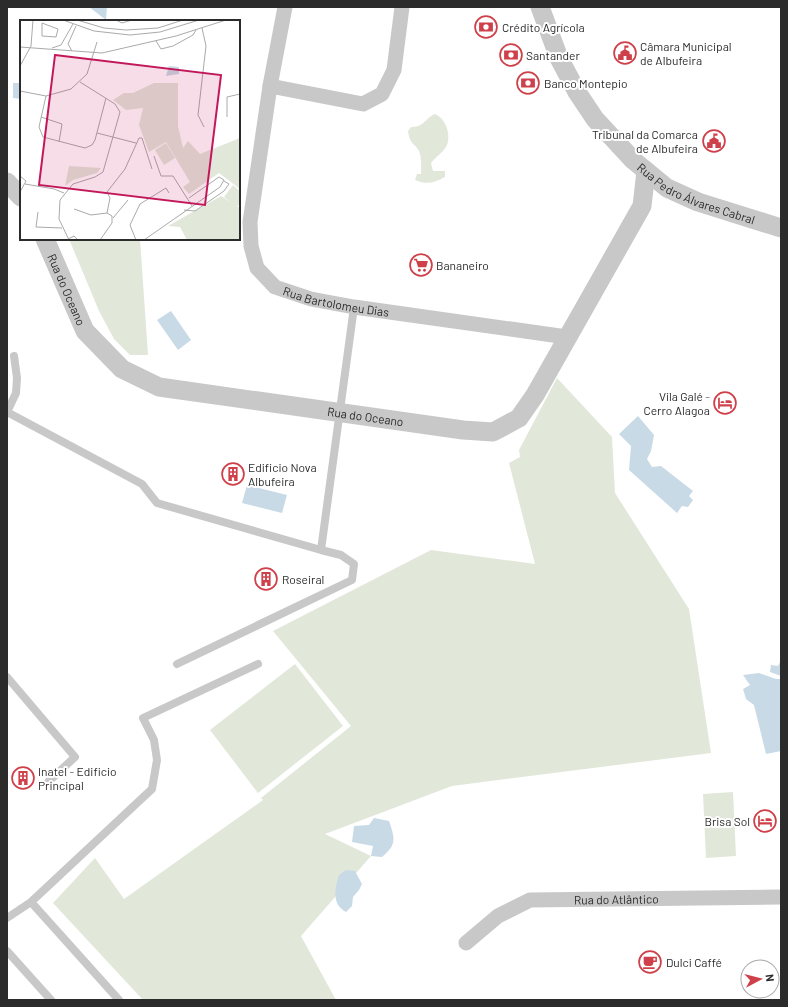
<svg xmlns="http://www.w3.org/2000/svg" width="788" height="1007" viewBox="0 0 788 1007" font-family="Barlow,sans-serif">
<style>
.green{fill:#e1e8da}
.water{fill:#c8dae6}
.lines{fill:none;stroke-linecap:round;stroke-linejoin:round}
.service{stroke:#c8c8c8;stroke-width:8}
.minor{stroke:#c8c8c8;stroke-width:15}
.tertiary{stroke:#c8c8c8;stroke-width:19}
.labels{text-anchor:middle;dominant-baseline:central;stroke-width:4;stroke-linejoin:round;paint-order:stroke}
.poi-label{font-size:12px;fill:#2b2b2b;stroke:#fff;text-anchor:start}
.street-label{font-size:12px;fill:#2b2b2b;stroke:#fff}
.inset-road{fill:none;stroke:#aaa;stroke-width:1}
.view{fill:#c2185b;fill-opacity:0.15;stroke:#c2185b;stroke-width:2}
.inset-edge{fill:none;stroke:#2b2b2b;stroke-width:2}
</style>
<rect width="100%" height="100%" fill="#fff"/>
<path class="green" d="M435,114C446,118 452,136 446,147C443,152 435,158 431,163L433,171H445V177C434,183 427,185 415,180L417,174H421C421,167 422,158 419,151C414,142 410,145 408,131L411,127C425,127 425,118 435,114Z
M69,239H140L148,355H130L114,339L99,311Z
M557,378L612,437L615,493L689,609L711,753L452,786L325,834L371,856L301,936L336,1000H143L53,903L95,858L124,899L263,800L261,798L351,726L273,631L431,550L535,564L509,463L520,457L519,450Z
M295,664L343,726L258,793L210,730Z
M733,792L736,856L706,858L703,794Z"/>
<path class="water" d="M89,7H107L106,20Z
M13,83H21V99L13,98Z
M171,311L191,340L178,350L157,320Z
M638,416L654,435L651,451L647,459L652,467L661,466L693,491L689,496L693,500L688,507L682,506L677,513L629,470L631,446L619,434Z
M247,485L287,495L282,513L242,503Z
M781,660V676L770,672L771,665L778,666Z
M759,673L776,679H781V751L766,754L754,705L746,699L743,689L750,685L743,675Z
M374,818L389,821C395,838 397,845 382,857L371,856L373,846L352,842L354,826L369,825Z
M346,870L355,871L362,884L359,890L353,897L352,906L346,912C331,904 335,888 339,875Z"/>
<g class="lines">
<path class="service" d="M7,412L142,484L157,503L321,550L341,555L354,564L352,580L177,664
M7,412L16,393L17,378L14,356
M321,550L354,307
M7,677L75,757L48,782
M31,902L119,1000
M7,918L31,902L152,789L157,760L154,740L143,718L258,664
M7,951L51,1000"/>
<g class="minor">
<path id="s1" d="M285,7L270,86L250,222L251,246L257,268L275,287L311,299L354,307L567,337"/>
<path d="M270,86L363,104L382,94L394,70L402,7"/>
<path id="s2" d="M466,943L498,916L530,900L781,897"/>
</g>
<g class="tertiary">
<path id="s3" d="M540,7L559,58L577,92L595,119L633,160L667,188L698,202L781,228"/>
<path d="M7,182L21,197"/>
<path id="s4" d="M45,239L85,331L122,369L159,387L463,430L493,432L519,418L535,395L642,206L646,171"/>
</g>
</g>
<defs>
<g id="bank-ring" transform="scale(1.15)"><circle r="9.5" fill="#fff" stroke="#cf414a" stroke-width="1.5"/><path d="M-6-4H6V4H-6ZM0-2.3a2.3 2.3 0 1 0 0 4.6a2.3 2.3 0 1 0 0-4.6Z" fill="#cf414a"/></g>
<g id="civic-ring" transform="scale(1.15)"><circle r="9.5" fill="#fff" stroke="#cf414a" stroke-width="1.5"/><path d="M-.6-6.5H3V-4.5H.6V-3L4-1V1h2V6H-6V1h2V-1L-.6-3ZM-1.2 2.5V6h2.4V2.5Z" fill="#cf414a"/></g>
<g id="supermarket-ring" transform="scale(1.15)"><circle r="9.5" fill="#fff" stroke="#cf414a" stroke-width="1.5"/><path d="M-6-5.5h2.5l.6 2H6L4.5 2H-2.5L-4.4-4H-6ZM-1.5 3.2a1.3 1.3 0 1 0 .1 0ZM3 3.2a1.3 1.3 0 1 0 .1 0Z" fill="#cf414a"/></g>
<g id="hotel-ring" transform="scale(1.15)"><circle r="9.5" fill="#fff" stroke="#cf414a" stroke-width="1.5"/><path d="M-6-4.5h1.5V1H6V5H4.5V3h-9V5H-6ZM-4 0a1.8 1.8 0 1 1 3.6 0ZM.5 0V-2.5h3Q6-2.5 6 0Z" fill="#cf414a"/></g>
<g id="building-ring" transform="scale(1.15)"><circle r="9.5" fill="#fff" stroke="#cf414a" stroke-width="1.5"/><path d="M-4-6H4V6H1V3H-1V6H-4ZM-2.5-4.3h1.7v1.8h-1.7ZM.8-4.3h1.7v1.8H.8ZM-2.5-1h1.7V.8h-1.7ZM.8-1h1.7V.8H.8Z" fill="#cf414a"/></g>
<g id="cafe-ring" transform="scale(1.15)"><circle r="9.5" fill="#fff" stroke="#cf414a" stroke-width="1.5"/><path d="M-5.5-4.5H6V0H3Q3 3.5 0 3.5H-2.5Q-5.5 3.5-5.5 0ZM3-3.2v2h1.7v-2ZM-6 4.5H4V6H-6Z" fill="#cf414a"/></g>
</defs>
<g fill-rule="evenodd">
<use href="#bank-ring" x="486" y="27"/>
<use href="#civic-ring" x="625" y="53"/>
<use href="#bank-ring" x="511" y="55"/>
<use href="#bank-ring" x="528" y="83"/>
<use href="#civic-ring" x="714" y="141"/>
<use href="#supermarket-ring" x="421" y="265"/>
<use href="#hotel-ring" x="725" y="403"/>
<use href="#building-ring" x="233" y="474"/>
<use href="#building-ring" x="266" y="579"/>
<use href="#building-ring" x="23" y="778"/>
<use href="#hotel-ring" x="765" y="821"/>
<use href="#cafe-ring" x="650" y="962"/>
</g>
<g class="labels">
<g class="poi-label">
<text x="502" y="27">Crédito Agrícola</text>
<text x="640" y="46">Câmara Municipal<tspan x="640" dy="14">de Albufeira</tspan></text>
<text x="526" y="55">Santander</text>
<text x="544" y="83">Banco Montepio</text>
<text x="698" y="134" text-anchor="end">Tribunal da Comarca<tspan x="698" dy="14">de Albufeira</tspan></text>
<text x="436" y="265">Bananeiro</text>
<text x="710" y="396" text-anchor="end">Vila Galé -<tspan x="710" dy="14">Cerro Alagoa</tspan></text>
<text x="248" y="467">Edificio Nova<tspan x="248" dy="14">Albufeira</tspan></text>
<text x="282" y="579">Roseiral</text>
<text x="38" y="771">Inatel - Edificio<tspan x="38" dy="14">Principal</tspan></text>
<text x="750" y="821" text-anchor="end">Brisa Sol</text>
<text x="666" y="962">Dulci Caffé</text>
</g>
<g class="street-label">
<text stroke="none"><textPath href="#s3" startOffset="254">Rua Pedro Álvares Cabral</textPath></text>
<text stroke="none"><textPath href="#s4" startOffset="55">Rua do Oceano</textPath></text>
<text stroke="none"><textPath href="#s1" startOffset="354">Rua Bartolomeu Dias</textPath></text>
<text stroke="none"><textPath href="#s4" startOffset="403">Rua do Oceano</textPath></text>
<text stroke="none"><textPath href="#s2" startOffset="164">Rua do Atlântico</textPath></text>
</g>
</g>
<g transform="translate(20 20)">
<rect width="220" height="220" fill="#fff"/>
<path d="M134,63H158V106L163,128L168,121L180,134L220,118V169L199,153L169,174L163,167L170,162L146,122L129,132L119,105L123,88L106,90L93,80L104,73H113ZM146,123L155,138L144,145L135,130ZM49,146L81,148L77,153L53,160L45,166ZM213,165L220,171V183L217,187L204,177ZM201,176L220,188V220H167L160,207L148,206Z" fill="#e1e8da"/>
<path d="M149,46L159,47V54L146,56Z" fill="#c8dae6"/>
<path class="inset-road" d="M43,0L74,11L110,15L140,12L179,0M57,0L84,8L106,10L138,8L163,0M96,0L102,3L112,0M22,3L38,9L36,17L22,16ZM182,8L186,26L178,95L184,107M136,21L141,29L153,26L173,15L176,10M0,27L82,33L156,16L206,0M32,28L41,25L53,4M52,31L48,24L56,6M0,46L11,26L13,0M0,71L26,76L51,69L67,54L77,22M26,76L19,107L23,117L65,128L72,125L75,120L86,78M21,97L42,104L39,122M207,97V77L220,74M77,113L116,123M134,136L141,156H153L172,186M0,156L6,161L0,172M5,164L34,169L44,173M54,189L71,195L87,193M164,190L175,191L204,171L209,164L204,161M18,192L16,207L42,208M93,198L108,180M48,219L54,216L58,220M49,220L39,199L40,180L53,164L75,157L83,152L100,92L95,84L60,62M80,220L92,203V196L87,193L90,178L87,172L105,149L119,118H122L132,149M116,220L110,205L120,184L146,168L149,173M124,220L200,167L204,160L199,157L169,178"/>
<path class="view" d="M35,35L201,55L185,185L19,165Z"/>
<rect width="220" height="220" class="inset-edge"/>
</g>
<rect width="788" height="1007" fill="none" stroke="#2b2b2b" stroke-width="16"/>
<g transform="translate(760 979) rotate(83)"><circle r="19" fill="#ffffff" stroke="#aaaaaa"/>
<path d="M0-3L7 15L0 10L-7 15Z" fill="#cf414a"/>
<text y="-6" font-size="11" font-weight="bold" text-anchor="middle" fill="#2b2b2b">N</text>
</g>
</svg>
